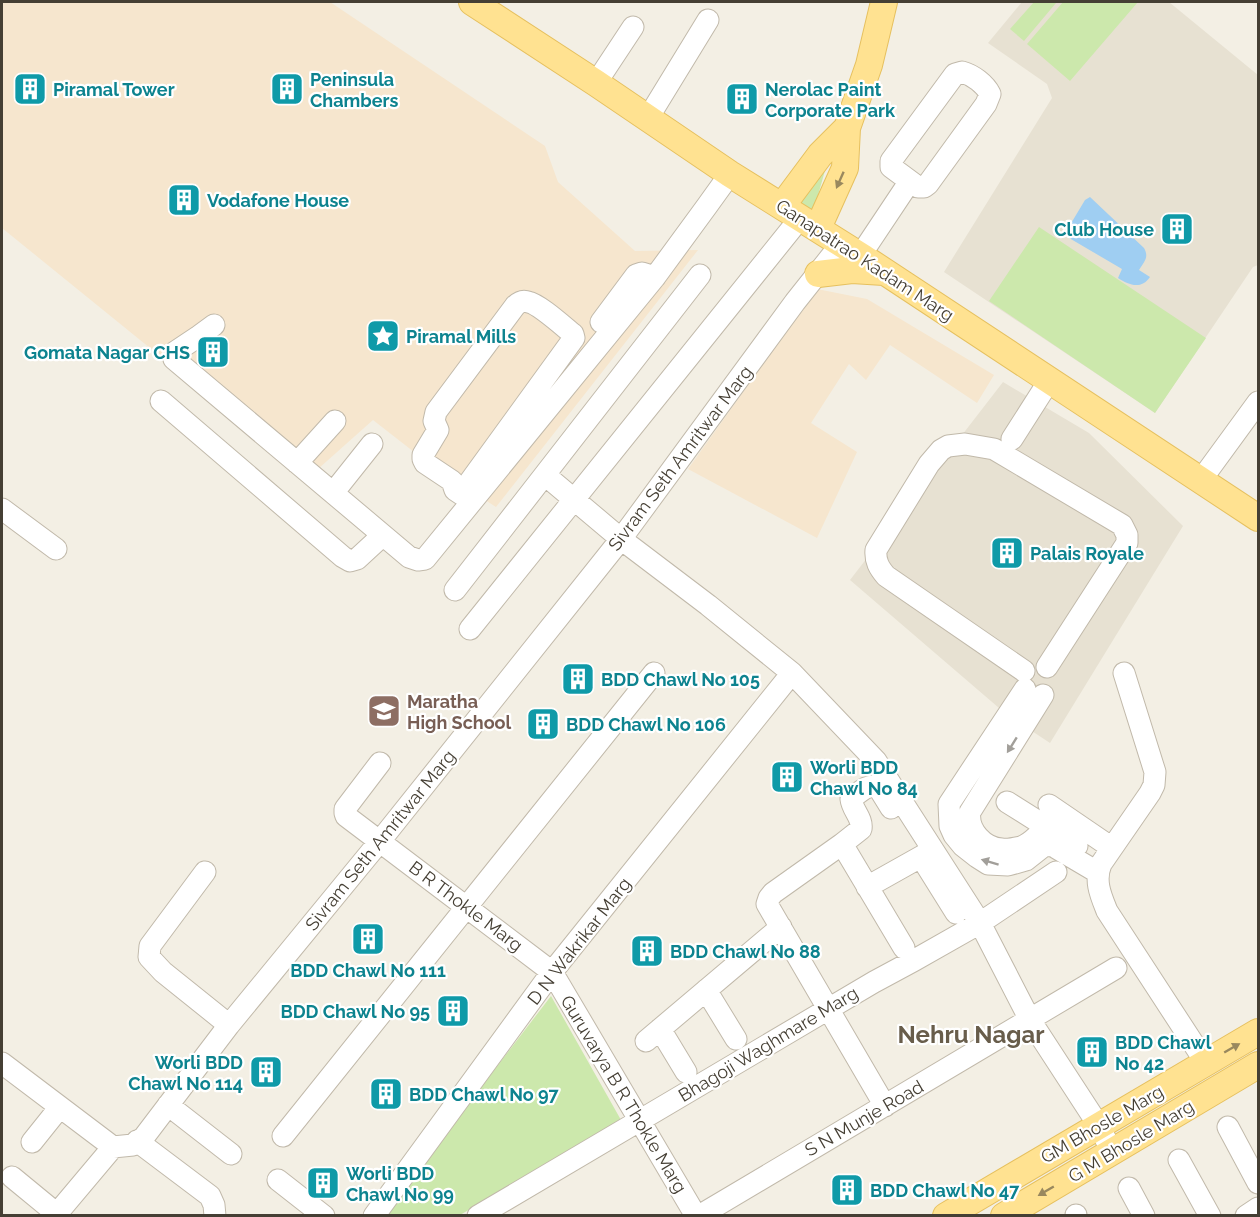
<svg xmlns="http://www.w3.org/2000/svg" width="1260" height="1217" viewBox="0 0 1260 1217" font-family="Raleway,sans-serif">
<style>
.residential{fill:#e7e1d2}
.commercial{fill:#f6e6ce}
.green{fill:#cce8ac}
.water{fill:#9fcef2}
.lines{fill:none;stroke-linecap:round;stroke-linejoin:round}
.minor-casing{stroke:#c1b9aa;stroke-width:23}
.major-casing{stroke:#e6c05f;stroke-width:28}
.minor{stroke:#fff;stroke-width:21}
.major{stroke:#ffe291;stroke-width:26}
.oneway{fill:#99885e}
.oneway2{fill:#a29f9a}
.labels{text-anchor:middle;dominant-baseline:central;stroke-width:4.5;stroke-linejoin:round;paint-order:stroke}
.culture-label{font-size:18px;font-weight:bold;fill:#0d838f;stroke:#fff;text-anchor:start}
.street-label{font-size:18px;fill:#453f34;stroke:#fff}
.education-label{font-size:18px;font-weight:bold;fill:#785e54;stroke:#fff;text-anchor:start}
.district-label{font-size:24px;font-weight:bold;fill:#685d4b;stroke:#fff}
</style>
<rect width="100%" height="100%" fill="#f3efe4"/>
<path class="residential" d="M1022,2H1169L1258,75V265L1253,267L1155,413L944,272L1052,98L1047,84L988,43Z
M1003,382L1089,433L1183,526L1050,743L1006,714L850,580Z"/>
<path class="commercial" d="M2,2H330L545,146L558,182L635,251L698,250L496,507L432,466L373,420L309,477L2,228Z
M817,289L867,299L994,375L977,403L890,345L866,380L849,364L811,423L857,452L817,538L688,469Z"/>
<path class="green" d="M1034,2H1054L1056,3L1024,41L1010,29Z
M1063,2H1138L1070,81L1027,44Z
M826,167L813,213L792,201Z
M1039,227L1206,338L1155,413L989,301Z
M551,996L621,1120L460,1215L382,1216Z"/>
<path class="water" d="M1090,197L1144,248C1149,257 1145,261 1139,270L1150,277C1141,290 1129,285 1118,278L1122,269L1064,235L1085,200Z"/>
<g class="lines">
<g class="minor-casing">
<path id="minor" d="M962,72C973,75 985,84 990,94L986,104L928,184L924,187H918L891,167V161L955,74Z
M596,83L633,27
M648,118L708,20
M860,256L910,181
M601,322L636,275L642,273L655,277
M214,325L199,336L175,352L174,359L409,557L418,560L425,559L655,277L707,206L730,174
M161,401L343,557L350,561L357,559L383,535
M1012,439L1049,381
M297,463L335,421
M545,475L621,539L708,605L792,673L876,761L980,923L1030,1020L1099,1126L1112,1152
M1201,480L1258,402
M463,491L574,338L573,334C563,326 539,304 528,302C523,300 519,302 515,306L436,412L434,421L438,430L423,455V459L425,463L452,481L455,490L464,496L468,497L474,495L482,485
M333,493L372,444
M2,509L56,549
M455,590L700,275
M470,629L801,217
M1024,671L886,576C879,568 875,561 876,550L929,464L941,450L948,446L965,444L994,449L1122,525L1127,535V543L1047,667
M1124,673L1155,772L1154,785L1150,793L1101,864C1094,881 1101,896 1107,911L1206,1063
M1025,689L949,804L950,826L954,835L963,846L977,857L988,864L1008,865L1026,860L1045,845L1053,846L1097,872
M1043,695L970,812C967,830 984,848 1002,849C1007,850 1016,848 1021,847C1032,843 1036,836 1044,830L1053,831L1077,846
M380,763L345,809V813L346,816L552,972L696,1216
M1007,802L1053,831
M1049,805L1112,848
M842,844L861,829C863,818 852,810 851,799L853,797C860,792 869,783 878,787L891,808
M926,865L956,913
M205,872L150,946L149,957L163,972L229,1025
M867,887L924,855
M706,990L736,1039
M660,1029L686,1072
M646,1041L781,927
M2,1063L113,1147
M168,1105L231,1154
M885,1106L767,904L769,898L773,893L842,844L904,948
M1228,1127L1258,1183
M283,1136L654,673
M137,1141L210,1196L214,1205L215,1216
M32,1142L60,1107
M1179,1160L1210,1216
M12,1177L57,1214
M278,1180L324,1216
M1129,1188L1144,1216
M1076,1215V1216
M55,1216L113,1147L133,1145L144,1137L229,1025L380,841L621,539L795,302L841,244
M374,1216L552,972L792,673
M478,1216L874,982L913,961L980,923L1056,872
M699,1216L1116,968
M1246,1216L1258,1208"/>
</g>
<g class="major-casing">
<path id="major" d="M472,2L596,83L730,174L864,258L1258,518
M782,206L820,155L847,128
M818,228L845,168L847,128L869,65L884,2
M818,274L852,270L884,272
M946,1216L1258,1032
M1004,1216L1258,1065"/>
</g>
<use href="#minor" class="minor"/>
<use href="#major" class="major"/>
</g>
<defs><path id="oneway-solid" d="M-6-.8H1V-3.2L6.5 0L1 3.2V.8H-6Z" transform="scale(1.5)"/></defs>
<g class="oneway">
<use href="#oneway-solid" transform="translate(840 180) rotate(114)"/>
<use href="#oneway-solid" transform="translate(1232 1048) rotate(-30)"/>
<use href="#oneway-solid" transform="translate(1046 1191) rotate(150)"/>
</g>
<g class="oneway2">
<use href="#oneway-solid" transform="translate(1012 745) rotate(122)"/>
<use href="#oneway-solid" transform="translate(990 862) rotate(-163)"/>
</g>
<defs>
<g id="building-square" transform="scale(1.725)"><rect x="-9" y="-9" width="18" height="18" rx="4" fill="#0f9aa8" stroke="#fff"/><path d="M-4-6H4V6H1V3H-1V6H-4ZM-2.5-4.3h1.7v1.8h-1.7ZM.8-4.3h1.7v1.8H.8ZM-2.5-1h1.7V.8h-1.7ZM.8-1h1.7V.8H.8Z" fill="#fff"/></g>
<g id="sight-square" transform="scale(1.725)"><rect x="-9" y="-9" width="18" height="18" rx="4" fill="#0f9aa8" stroke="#fff"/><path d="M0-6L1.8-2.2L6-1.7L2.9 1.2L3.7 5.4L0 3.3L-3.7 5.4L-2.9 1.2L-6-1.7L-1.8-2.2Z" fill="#fff"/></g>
<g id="school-square" transform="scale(1.725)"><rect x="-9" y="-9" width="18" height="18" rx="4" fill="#8d6e63" stroke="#fff"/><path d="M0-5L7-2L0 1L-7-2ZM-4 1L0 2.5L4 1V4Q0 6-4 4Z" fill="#fff"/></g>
</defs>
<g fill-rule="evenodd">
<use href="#building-square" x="30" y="89"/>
<use href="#building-square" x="287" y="89"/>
<use href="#building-square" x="742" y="99"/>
<use href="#building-square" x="184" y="200"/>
<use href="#building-square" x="1177" y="229"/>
<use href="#sight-square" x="383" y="336"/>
<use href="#building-square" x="213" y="352"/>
<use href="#building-square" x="1007" y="553"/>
<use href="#building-square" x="578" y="679"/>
<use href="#school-square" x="384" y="711"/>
<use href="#building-square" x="543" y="724"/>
<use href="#building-square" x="787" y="777"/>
<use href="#building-square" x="368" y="939"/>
<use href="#building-square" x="647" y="951"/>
<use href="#building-square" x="453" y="1011"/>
<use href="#building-square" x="1092" y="1052"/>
<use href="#building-square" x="266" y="1072"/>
<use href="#building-square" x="386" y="1094"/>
<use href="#building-square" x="323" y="1183"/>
<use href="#building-square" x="847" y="1190"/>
</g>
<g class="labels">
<g class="culture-label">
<text x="310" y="79">Peninsula<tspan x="310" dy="21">Chambers</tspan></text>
<text x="53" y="89">Piramal Tower</text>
<text x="765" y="89">Nerolac Paint<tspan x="765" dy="21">Corporate Park</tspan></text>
<text x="207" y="200">Vodafone House</text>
<text x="1154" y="229" text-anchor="end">Club House</text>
<text x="406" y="336">Piramal Mills</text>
<text x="190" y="352" text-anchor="end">Gomata Nagar CHS</text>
<text x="1030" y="553">Palais Royale</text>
<text x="601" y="679">BDD Chawl No 105</text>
<text x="566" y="724">BDD Chawl No 106</text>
<text x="810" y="767">Worli BDD<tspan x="810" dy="21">Chawl No 84</tspan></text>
<text x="670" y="951">BDD Chawl No 88</text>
<text x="368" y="970" text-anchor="middle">BDD Chawl No 111</text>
<text x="430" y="1011" text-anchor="end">BDD Chawl No 95</text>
<text x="1115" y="1042">BDD Chawl<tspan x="1115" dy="21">No 42</tspan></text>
<text x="243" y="1062" text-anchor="end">Worli BDD<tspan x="243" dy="21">Chawl No 114</tspan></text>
<text x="409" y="1094">BDD Chawl No 97</text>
<text x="346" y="1173">Worli BDD<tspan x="346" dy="21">Chawl No 99</tspan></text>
<text x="870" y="1190">BDD Chawl No 47</text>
</g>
<g class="street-label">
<text transform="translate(865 260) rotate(33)">Ganapatrao Kadam Marg</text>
<text transform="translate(680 458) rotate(-53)">Sivram Seth Amritwar Marg</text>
<text transform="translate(380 840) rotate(-51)">Sivram Seth Amritwar Marg</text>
<text transform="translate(466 906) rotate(37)">B R Thokle Marg</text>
<text transform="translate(579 941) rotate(-52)">D N Wakrikar Marg</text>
<text transform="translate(768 1044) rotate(-31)">Bhagoji Waghmare Marg</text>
<text transform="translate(624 1094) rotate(59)">Guruvarya B R Thokle Marg</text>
<text transform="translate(864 1118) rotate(-30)">S N Munje Road</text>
<text transform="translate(1102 1124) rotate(-30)">GM Bhosle Marg</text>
<text transform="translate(1131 1141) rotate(-31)">G M Bhosle Marg</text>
</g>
<g class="education-label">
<text x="407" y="701">Maratha<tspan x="407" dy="21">High School</tspan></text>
</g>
<g class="district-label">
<text x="971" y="1034">Nehru Nagar</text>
</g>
</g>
<rect width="1260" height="1217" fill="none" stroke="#453f34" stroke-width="6"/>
</svg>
